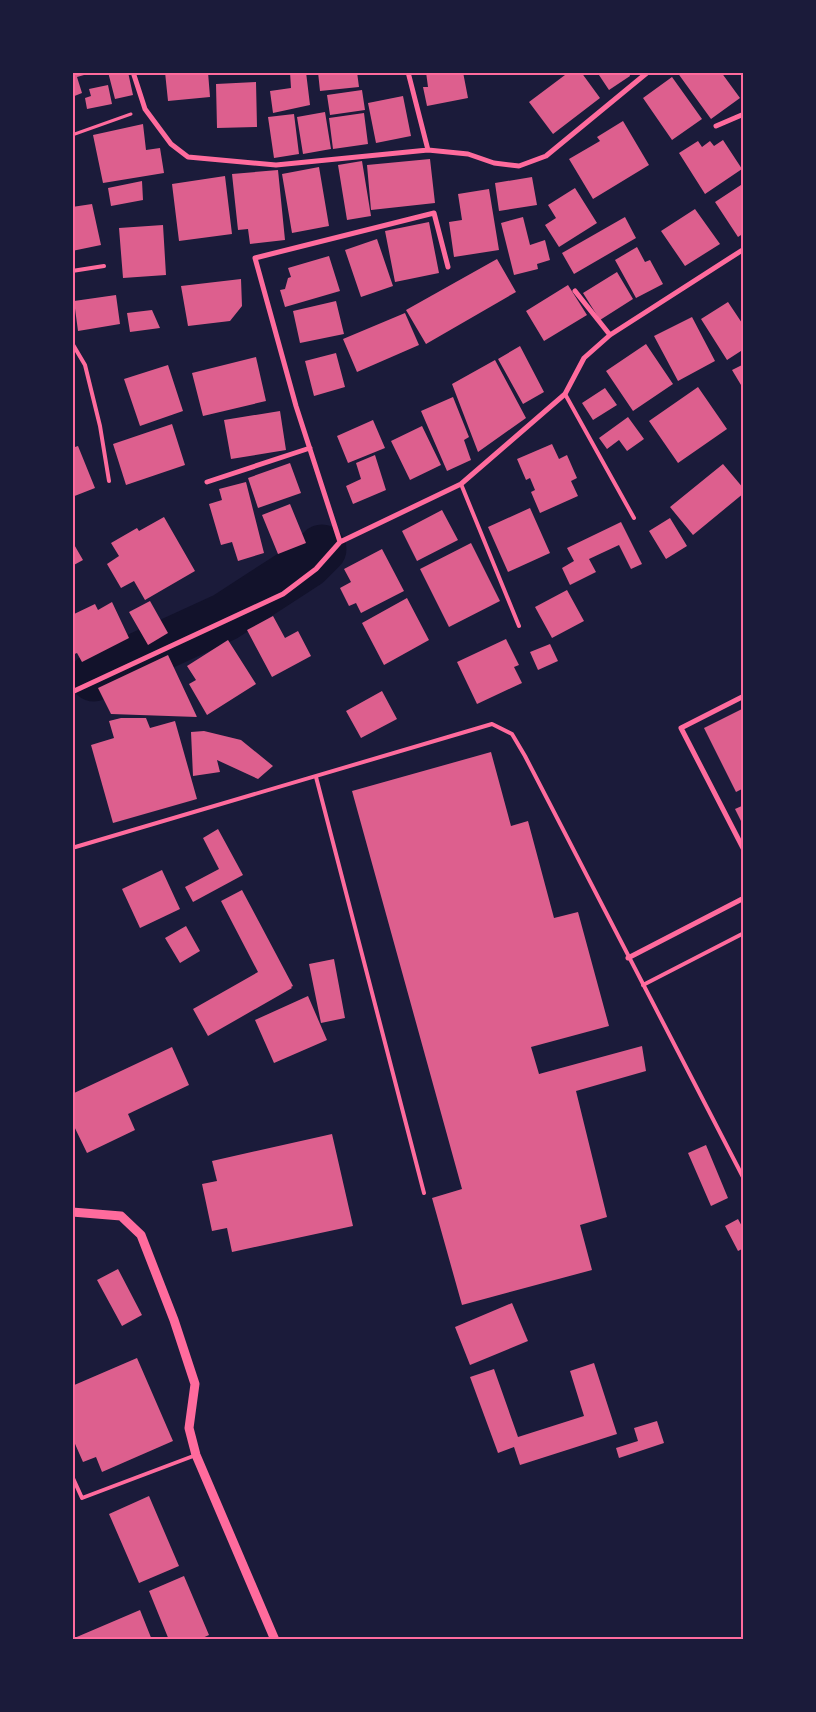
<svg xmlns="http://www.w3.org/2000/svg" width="816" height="1712" viewBox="0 0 816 1712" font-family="Raleway,sans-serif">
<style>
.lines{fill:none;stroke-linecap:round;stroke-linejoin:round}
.river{stroke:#12122b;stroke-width:49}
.building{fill:#dd5f8e}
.path{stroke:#ff6b9d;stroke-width:3}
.service{stroke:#ff6b9d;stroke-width:4}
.minor{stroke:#ff6b9d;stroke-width:5}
.tertiary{stroke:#ff6b9d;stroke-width:9}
.neatline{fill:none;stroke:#ff6b9d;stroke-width:2}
</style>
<rect width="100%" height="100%" fill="#1b1b3a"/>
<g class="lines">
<path class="river" d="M94,677L225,617L307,564L322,549"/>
</g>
<path class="building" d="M72,72L91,73L77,77L82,93L72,97Z
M108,72H128L133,95L115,99Z
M165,72H208L210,97L168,101Z
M290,72H306L310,105L273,113L270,91L291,88Z
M318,72H357L359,87L320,91Z
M426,72H463L468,98L427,106L423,87H428Z
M569,72H581L600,98L553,134L529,102Z
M597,72H629L630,76L609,90Z
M677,72H721L740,98L711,119Z
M672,77L702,119L672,140L643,98Z
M256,82L257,127L217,128L216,84Z
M108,85L112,104L87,109L85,98L91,96L89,89Z
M362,90L365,110L330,115L327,95Z
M403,96L411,136L376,143L368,103Z
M325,112L331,149L303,154L297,117Z
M364,113L368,144L333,149L329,118Z
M294,114L299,154L274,158L268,117Z
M623,121L649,165L593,199L569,159L600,141L597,137Z
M143,124L146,150L160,148L164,173L103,183L93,135Z
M723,140L742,169L705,194L679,153L698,141L702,147L710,141L714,146Z
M430,159L435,203L371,210L367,165Z
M362,161L371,216L347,220L338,165Z
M319,167L329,226L292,233L282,174Z
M278,170L285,240L250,244L248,229L238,230L232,174Z
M225,176L232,234L179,241L172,184Z
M532,177L537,205L499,211L495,183Z
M142,181L143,200L111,206L108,188Z
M744,183V233L738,237L715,202Z
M575,188L597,223L559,247L545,225L556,218L548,205Z
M489,189L499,250L454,257L449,222L462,220L458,194Z
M92,204L101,245L72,251V207Z
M695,209L720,244L685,266L661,231Z
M523,217L530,245L545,240L550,260L537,264L538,269L514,275L501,223Z
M625,217L636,238L574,274L562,253Z
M429,222L439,273L395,282L385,231Z
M163,225L166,275L123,278L119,228Z
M377,239L393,286L361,297L345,250Z
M637,247L645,262L650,260L663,284L636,298L615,260Z
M329,256L340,291L285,307L280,290L285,289L288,278L291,277L288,268Z
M497,259L516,292L426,344L406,310Z
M617,272L633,299L600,320L583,293Z
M241,279L242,306L230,321L188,326L181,286Z
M568,285L587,315L544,341L526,311Z
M116,295L120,324L78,331L74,301Z
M336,301L344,334L300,343L293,311Z
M728,302L744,326V349L727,360L701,319Z
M152,310L160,328L130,332L127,313Z
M405,313L419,345L357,372L343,339Z
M692,317L715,361L678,381L654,336Z
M646,344L673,384L633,411L606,371Z
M520,346L544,392L523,404L498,359Z
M336,353L345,387L314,396L305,361Z
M256,357L266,401L203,416L192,373Z
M495,360L526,418L478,452L452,384Z
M744,364V390L732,370Z
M168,365L183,411L140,426L124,379Z
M698,387L727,429L678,463L649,421Z
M605,388L617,405L593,420L582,403Z
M453,397L469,437L464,440L471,460L447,471L421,411Z
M280,411L286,450L231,459L224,420Z
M628,417L644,439L627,451L619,440L607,449L599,438Z
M373,420L385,448L348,463L337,436Z
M172,424L185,465L126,485L113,444Z
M422,426L441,465L410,480L391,441Z
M552,444L559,459L567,455L577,478L571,481L578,496L540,513L531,492L535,490L530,478L526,480L517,459Z
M78,446L95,488L72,497V448Z
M375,455L386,490L353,504L346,486L361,479L356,463Z
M290,463L301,493L258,508L248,478Z
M723,464L744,489V493L693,535L670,507Z
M246,482L264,553L238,561L232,542L221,545L209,504L222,500L219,489Z
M290,504L306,543L278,554L262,515Z
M530,508L550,553L508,572L488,527Z
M442,510L458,540L417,561L402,531Z
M164,517L195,571L145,600L134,581L121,588L107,564L119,556L111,543L137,528L139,531Z
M670,518L687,546L666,559L649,531Z
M621,522L642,564L631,569L619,545L589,559L596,572L570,585L562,568L574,561L567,548Z
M72,541L83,560L72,566Z
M471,543L500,601L449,627L420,569Z
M382,549L404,591L361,613L356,603L349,606L340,588L351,582L344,569Z
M567,590L584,621L552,638L535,607Z
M407,598L429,640L384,665L362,623Z
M150,601L168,633L148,645L129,612Z
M112,602L129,638L82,662L77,653L72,655V615L95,604L98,610Z
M273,616L285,638L298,631L311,656L272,677L247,630Z
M506,639L519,665L514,667L522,683L477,704L457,662Z
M228,640L256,684L207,715L189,684L196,680L187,666Z
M550,644L558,661L538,670L530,652Z
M168,655L197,717L111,714L98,688Z
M382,691L397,719L361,738L346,711Z
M744,708V788L736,792L704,728Z
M121,718H146L150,728L175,721L197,799L113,823L91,745L114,738L109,721Z
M204,731L241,740L273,766L258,779L217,760L220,772L193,776L191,732Z
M491,752L511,826L528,821L554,918L578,912L609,1026L531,1047L539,1074L642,1046L646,1071L576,1091L607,1217L580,1225L592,1270L462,1305L432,1198L462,1189L352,791Z
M744,805V827L735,809Z
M218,829L243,875L193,902L185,887L219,869L203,838Z
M162,870L180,909L140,928L122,889Z
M242,890L293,986L291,987L292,988L208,1036L193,1009L258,972L221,901Z
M186,926L200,951L180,963L165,938Z
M334,959L345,1018L321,1023L309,964Z
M308,996L327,1040L274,1063L255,1020Z
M172,1047L189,1085L128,1114L135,1130L87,1153L72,1122V1094Z
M332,1134L353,1226L232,1252L227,1228L212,1231L202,1184L217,1181L212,1161Z
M706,1145L728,1198L711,1206L688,1153Z
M738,1219L744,1230V1248L738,1251L725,1226Z
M118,1269L142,1315L122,1326L97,1280Z
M512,1303L528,1341L470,1365L455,1327Z
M137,1358L173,1441L102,1472L96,1457L83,1462L72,1437V1386Z
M594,1363L617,1434L520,1465L514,1447L498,1453L470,1377L494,1369L518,1437L584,1416L570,1371Z
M657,1421L664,1443L619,1458L616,1448L638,1441L634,1428Z
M149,1496L179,1566L139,1583L109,1514Z
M184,1576L209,1635L198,1640H169L149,1591Z
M140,1610L152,1640H72V1639Z"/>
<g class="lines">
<path class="path" d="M72,135L131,114"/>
<path class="service" d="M72,271L104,266
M72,343L85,365L100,426L109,481
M565,394L634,518
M461,484L519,626
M316,777L424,1193
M72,848L492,724L512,734L525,756L744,1179
M643,985L744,933
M72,1476L82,1498L196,1455"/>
<path class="minor" d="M133,72L145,109L171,144L188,157L276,165L428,150L468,154L494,163L519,166L546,156L648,72
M408,72L428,150
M716,126L744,114
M575,291L610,335
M207,482L310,448
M340,542L296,406L255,258L434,213L448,267
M72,692L283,594L316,569L340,542L461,484L565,394L584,358L610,335L744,249
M744,696L681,728L744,850
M628,958L744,898"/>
<path class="tertiary" d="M72,1212L121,1216L141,1235L174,1320L195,1384L189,1428L196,1455L275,1640"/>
</g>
<rect width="816" height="1712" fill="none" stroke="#1b1b3a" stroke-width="148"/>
<rect x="74" y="74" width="668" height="1564" class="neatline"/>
</svg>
